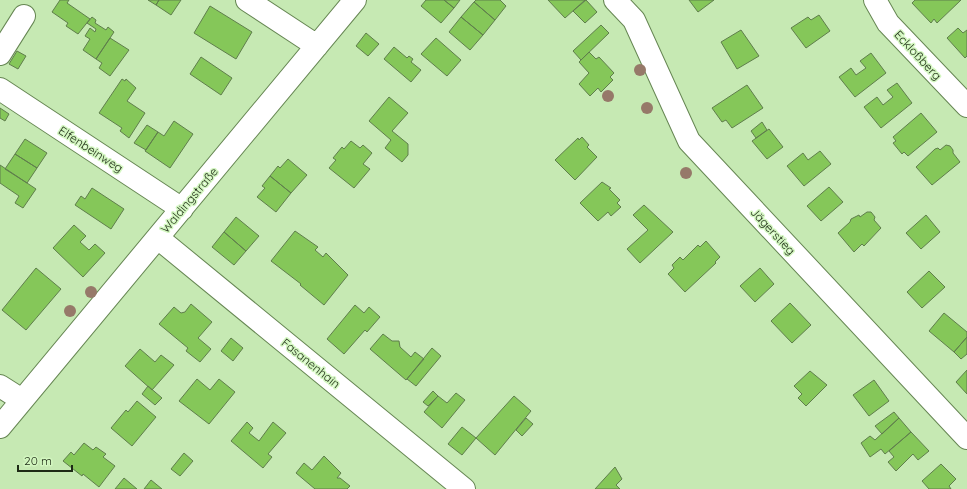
<svg xmlns="http://www.w3.org/2000/svg" width="967" height="489" viewBox="0 0 967 489" font-family="Quicksand,sans-serif">
<style>
.building{fill:#85c759;stroke:#5f7e4c}
.lines{fill:none;stroke-linecap:round;stroke-linejoin:round}
.minor-casing{stroke:#668653;stroke-width:24}
.minor{stroke:#fff;stroke-width:22}
.tree{fill:#967969}
.labels{text-anchor:middle;dominant-baseline:central;stroke-width:3;stroke-linejoin:round;paint-order:stroke}
.street-label{font-size:12px;fill:#1d2a15;stroke:#d3f7c0}
</style>
<rect width="100%" height="100%" fill="#c6e9b3"/>
<path class="building" d="M60,0H69L67,3L90,19L78,34L66,26L68,23L52,12Z
M148,0H159L156,5Z
M159,0H181L171,15L156,5Z
M426,0H444L454,8L441,23L421,6Z
M444,0H460L454,8Z
M476,0H500L506,6L495,20L474,2Z
M548,0H585L565,18Z
M586,0L597,12L585,23L573,11Z
M689,0H714L698,12Z
M915,0H961L937,23L934,19L931,23L912,3Z
M474,2L495,20L483,35L461,17Z
M210,6L252,32L236,59L194,33Z
M819,15L830,31L806,48L791,28L808,17L811,20Z
M92,17L96,20L95,23L106,30L108,27L114,32L96,59L83,50L90,39L85,36L90,28L95,32L96,29L87,23Z
M461,17L483,35L470,50L449,32Z
M601,25L609,33L581,60L573,51Z
M958,28L963,33L967,30V56L965,58L947,38Z
M741,30L759,56L737,69L721,42Z
M366,33L379,44L368,56L356,46Z
M110,38L129,50L110,76L99,68L102,63L96,59Z
M436,38L461,60L447,76L421,54Z
M394,47L407,58L409,56L413,59L411,62L421,70L411,82L384,59Z
M17,51L26,56L18,69L9,64Z
M589,52L596,59L599,57L614,73L610,77L613,80L601,92L598,88L590,96L579,84L589,73L579,62Z
M871,53L886,73L855,97L839,77L851,68L856,75L866,68L860,61Z
M201,57L232,78L221,95L190,74Z
M122,79L125,81L126,79L136,88L127,101L145,113L129,138L120,131L122,128L99,113Z
M897,83L912,103L881,128L864,107L877,97L883,105L893,97L887,90Z
M747,85L763,108L732,128L726,120L722,122L712,108Z
M389,97L408,113L392,131L408,144V155L402,162L385,148L391,140L369,121Z
M0,108L9,114L5,121L0,118Z
M921,113L937,132L908,156L904,152L902,154L893,143L896,141L893,137Z
M174,121L193,134L170,168L145,151L158,132L164,136Z
M762,122L767,130L756,138L751,131Z
M147,125L158,132L146,150L134,143Z
M769,129L783,147L767,159L752,141Z
M582,137L589,145L587,147L597,157L575,180L555,160L578,138L579,140Z
M25,139L47,153L37,168L15,154Z
M351,141L360,148L363,145L372,153L363,164L370,169L354,188L329,168L336,160L333,158L342,147L344,149Z
M946,145L950,146L953,150V153L960,162L932,185L916,167L935,149L938,148L940,150Z
M820,151L831,164L804,186L787,166L803,153L808,160Z
M15,154L37,168L27,183L5,169Z
M288,159L307,175L291,193L270,176L278,166L280,168Z
M0,165L36,189L23,208L15,203L19,196L0,183Z
M270,176L291,193L276,212L257,197L265,188L262,186Z
M602,182L611,188L609,189L620,200L617,203L621,207L611,216L608,212L598,221L580,203Z
M829,187L843,202L821,221L807,206Z
M92,188L124,209L111,229L75,205L81,196L85,199Z
M644,205L673,232L640,263L627,249L648,230L633,215Z
M867,212H871L875,217L874,220L881,228L864,246L862,244L854,252L838,233L850,222L851,219L859,215L860,217Z
M926,215L940,232L921,249L906,233Z
M236,217L259,236L246,251L224,232Z
M74,225L86,236L80,242L89,250L95,244L105,253L83,277L53,248Z
M295,231L318,247L315,250L323,257L326,253L348,275L324,305L300,285L301,284L271,261Z
M224,232L246,251L234,265L212,247Z
M706,241L720,257L715,262L716,263L685,292L668,274L674,268L672,265L680,257L683,260L698,245L700,247Z
M36,268L61,289L26,330L2,310Z
M760,268L774,284L755,302L740,286Z
M929,271L945,287L922,308L907,292Z
M790,303L811,325L792,343L771,321Z
M191,304L212,322L198,338L211,349L200,362L186,351L188,348L159,324L174,307L181,313L185,312Z
M355,305L364,313L369,307L380,317L367,332L365,330L344,354L327,339Z
M944,313L967,332V337L954,352L929,331Z
M383,334L392,341H399L400,347L411,357L415,352L424,359L406,380L370,349Z
M967,337V354L961,359L954,352Z
M231,338L243,348L233,361L221,351Z
M432,348L441,356L416,386L407,379Z
M140,349L155,362L161,355L174,365L152,390L125,366Z
M967,370V394L956,382Z
M810,371L827,385L806,406L798,398L802,394L794,386Z
M197,379L210,390L219,379L235,392L209,424L179,401Z
M874,380L889,401L869,416L853,395Z
M148,386L162,398L155,405L142,394Z
M433,391L438,396L428,406L423,402Z
M456,393L465,400L442,428L424,412L438,396L447,403Z
M514,396L531,411L495,455L476,438Z
M137,401L156,417L132,446L111,428L126,410L128,412Z
M894,412L899,418L882,434L875,426Z
M526,418L533,424L522,436L516,430Z
M899,418L911,432L885,454L881,449L870,457L861,443L870,436L875,440Z
M247,422L253,428L249,433L259,441L273,422L286,433L268,454L272,457L263,468L231,441Z
M462,427L476,438L462,455L448,444Z
M911,432L929,451L918,460L913,454L896,471L888,462L894,457L889,451Z
M84,443L93,450L96,447L106,454L103,457L115,466L99,487L83,474L82,476L63,461L71,452L74,455Z
M184,453L193,461L180,476L171,469Z
M324,456L341,473L337,478H340L350,486L347,489H315L296,473L304,463L312,470Z
M941,464L956,479L949,486L951,489H929L922,481Z
M615,467L622,479L616,485L620,489H595Z
M124,478L137,489H115Z
M151,480L162,489H144Z"/>
<g class="lines">
<g class="minor-casing">
<path id="minor" d="M247,0L317,46
M615,0L634,20L689,141L967,438
M875,0L888,23L967,106
M0,54L24,16
M0,89L182,209
M158,238L464,489
M0,386L22,400
M0,427L355,0"/>
</g>
<use href="#minor" class="minor"/>
</g>
<g class="tree">
<circle cx="640" cy="70" r="6"/>
<circle cx="608" cy="96" r="6"/>
<circle cx="647" cy="108" r="6"/>
<circle cx="686" cy="173" r="6"/>
<circle cx="91" cy="292" r="6"/>
<circle cx="70" cy="311" r="6"/>
</g>
<g class="labels">
<g class="street-label">
<text transform="translate(918 55) rotate(47)">Eckloßberg</text>
<text transform="translate(91 149) rotate(33)">Elfenbeinweg</text>
<text transform="translate(189 200) rotate(-50)">Waldingstraße</text>
<text transform="translate(773 231) rotate(47)">Jägerstieg</text>
<text transform="translate(311 363) rotate(39)">Fasanenhain</text>
</g>
</g>
<path d="M18 465v6h54v-6" fill="none" stroke="#1d2a15" stroke-width="2"/>
<text x="24" y="465" font-size="12" fill="#1d2a15" stroke="#d3f7c0" stroke-width="3" paint-order="stroke">20 m</text>
</svg>
